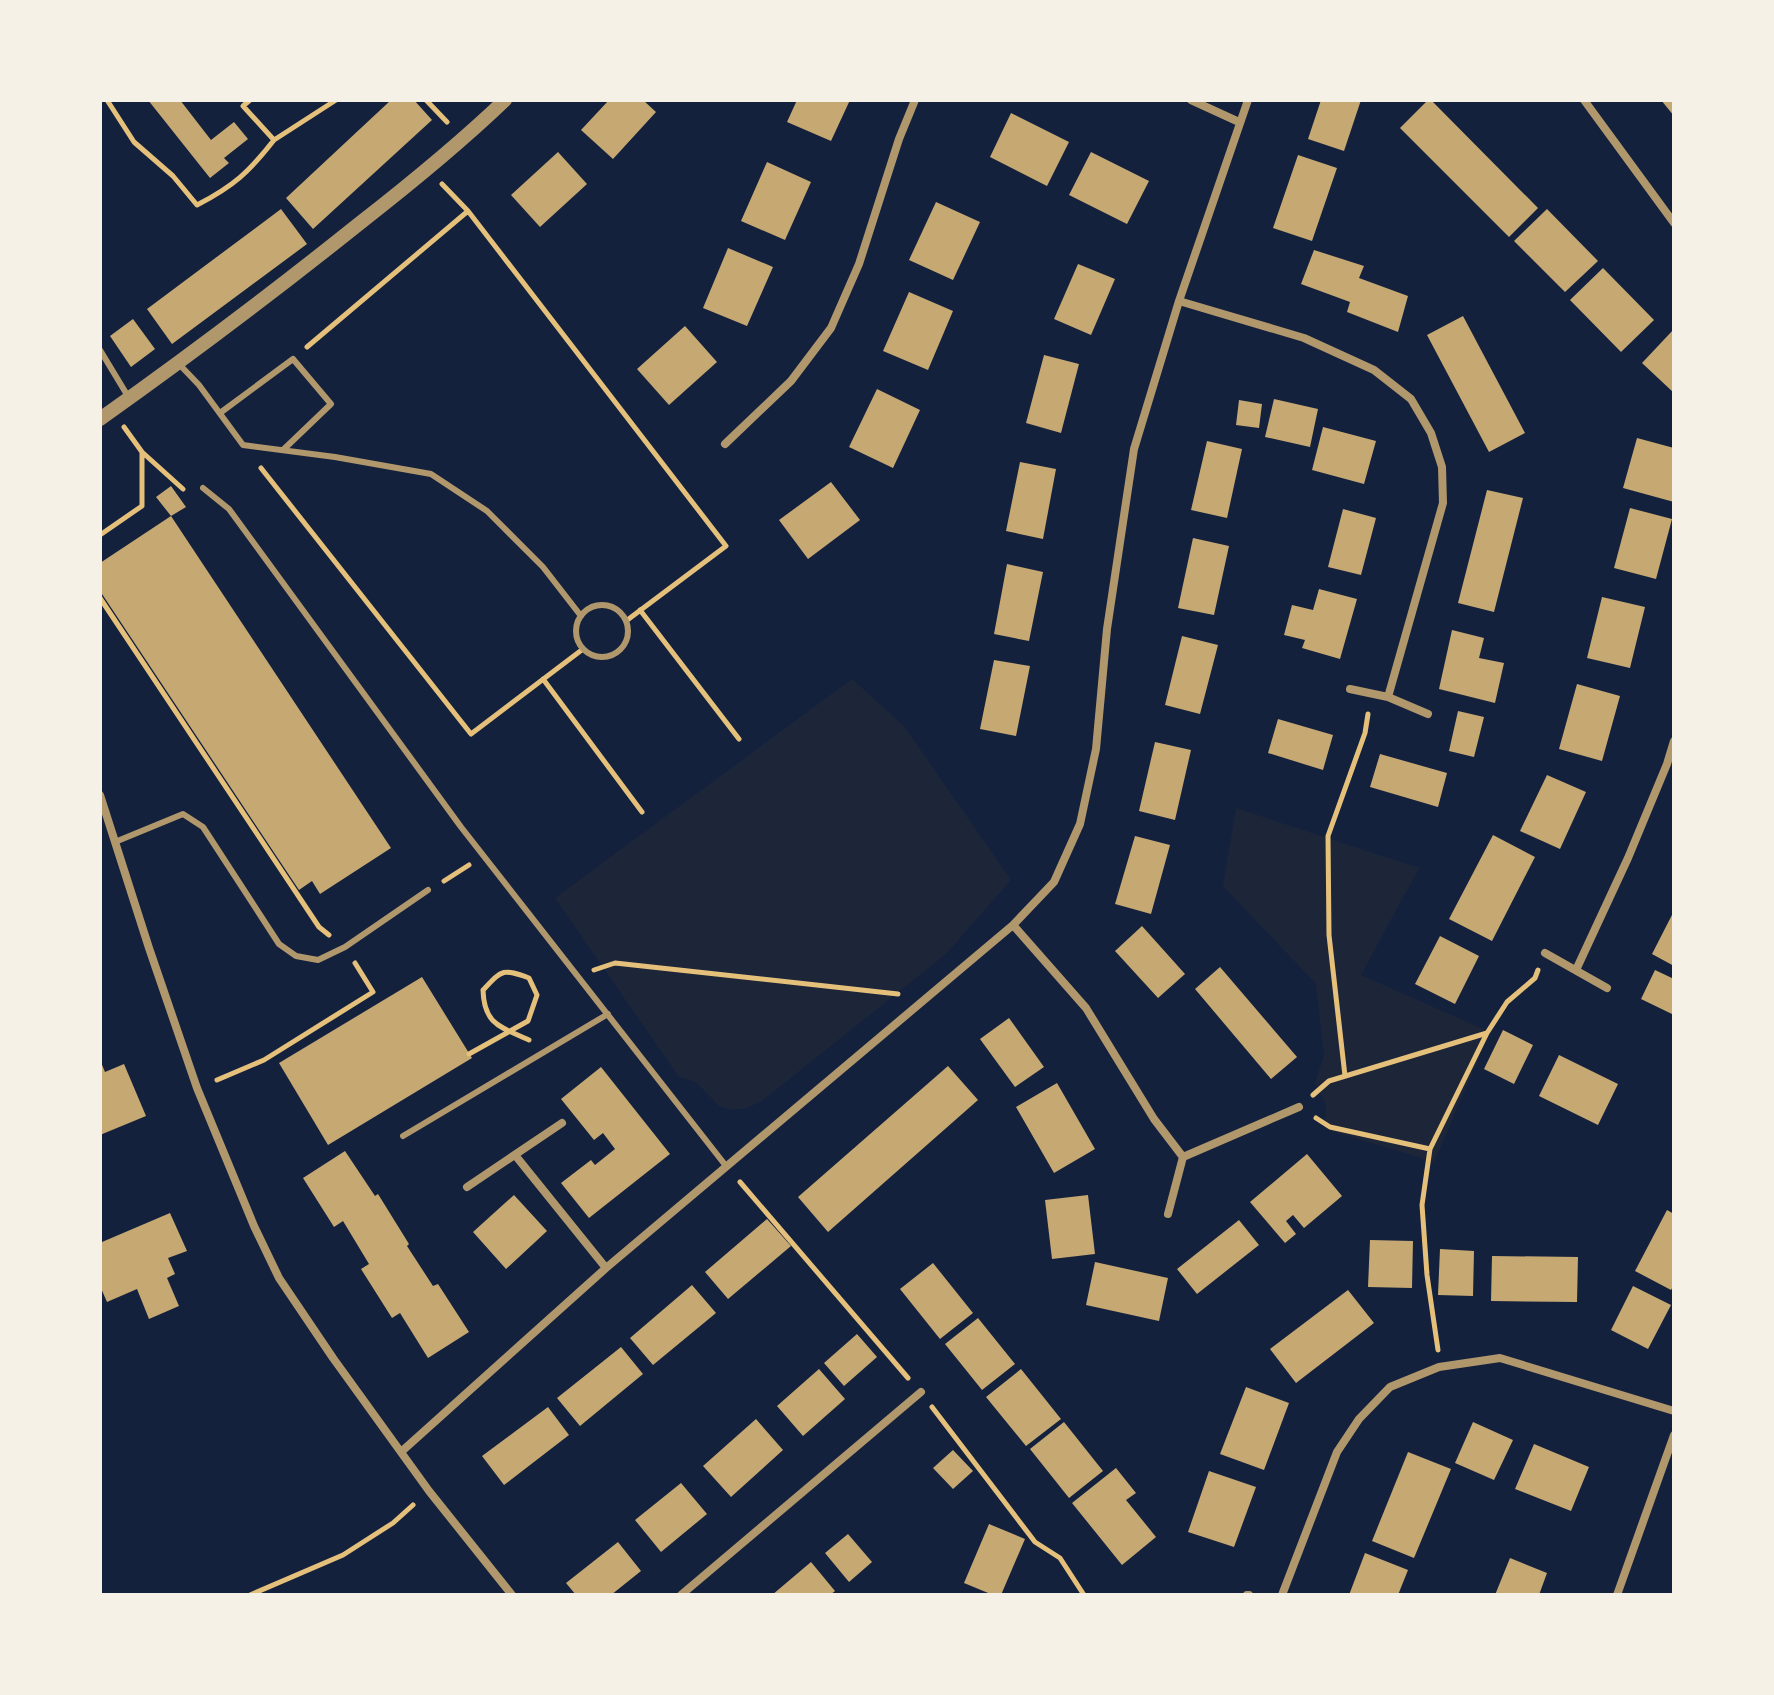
<svg xmlns="http://www.w3.org/2000/svg" width="1774" height="1695" viewBox="0 0 1774 1695" font-family="'PT Sans Narrow',sans-serif">
<style>
.green{fill:#1d2539}
.building{fill:#c6a872}
.lines{fill:none;stroke-linecap:round;stroke-linejoin:round}
.path{stroke:#e5c07b;stroke-width:5}
.service{stroke:#b1986c;stroke-width:6}
.minor{stroke:#b1986c;stroke-width:8}
.tertiary{stroke:#b1986c;stroke-width:14}
</style>
<rect width="100%" height="100%" fill="#14213d"/>
<path class="green" d="M852,679L904,726L1011,880L946,954L763,1100L747,1108L731,1110L719,1106L696,1082L679,1077L555,898Z
M1236,808L1419,868L1361,975L1490,1032L1434,1162L1325,1129L1326,1105L1315,1083L1324,1055L1316,984L1223,886Z"/>
<path class="building" d="M148,100H180L211,140L234,122L248,139L224,158L229,163L210,178Z
M391,100H414L432,120L313,229L286,198Z
M609,100H643L656,112L613,159L581,130Z
M797,100H850L831,141L787,122Z
M1321,100H1361L1344,151L1308,139Z
M1428,100H1431L1538,208L1509,237L1400,128Z
M1661,100H1674V116Z
M1011,113L1069,142L1047,186L990,157Z
M558,152L587,184L540,227L511,195Z
M1091,152L1149,181L1127,224L1069,195Z
M1298,155L1337,168L1312,241L1273,228Z
M767,162L811,182L785,240L741,221Z
M936,202L980,222L953,280L909,260Z
M281,209L307,244L172,344L147,309Z
M1547,209L1598,261L1565,292L1514,241Z
M728,248L773,267L747,326L703,308Z
M1314,250L1364,266L1359,278L1408,296L1398,332L1347,312L1350,302L1301,284Z
M1078,264L1115,279L1091,335L1054,319Z
M1603,268L1654,320L1621,352L1570,300Z
M909,292L953,311L928,370L883,351Z
M1463,316L1525,433L1489,452L1427,335Z
M133,319L155,349L131,367L110,336Z
M685,326L717,362L669,405L637,369Z
M1674,329V393L1642,363Z
M1044,355L1079,364L1061,433L1026,423Z
M877,389L920,410L893,468L849,447Z
M1274,399L1318,409L1310,447L1265,437Z
M1239,400L1262,404L1259,428L1236,425Z
M1323,427L1376,441L1364,484L1312,470Z
M1637,438L1674,448V502L1623,488Z
M1207,441L1242,449L1227,518L1191,510Z
M1020,462L1056,469L1043,539L1006,531Z
M831,482L860,520L808,559L779,520Z
M171,486L186,507L171,516L391,848L320,894L312,881L299,890L100,591V563L171,516L156,497Z
M1487,490L1523,498L1494,612L1458,603Z
M1630,508L1672,519L1656,579L1614,568Z
M1343,509L1376,518L1361,575L1328,567Z
M1193,538L1229,546L1214,615L1178,608Z
M1007,564L1043,572L1029,641L994,634Z
M1319,589L1357,599L1340,659L1302,648L1305,640L1284,635L1292,605L1313,610Z
M1602,597L1645,607L1630,668L1587,658Z
M1452,630L1484,638L1479,658L1504,663L1495,703L1439,689Z
M1182,636L1218,645L1200,714L1165,705Z
M994,660L1030,666L1016,736L980,729Z
M1577,684L1620,696L1602,761L1559,749Z
M1458,711L1484,717L1474,757L1449,751Z
M1278,719L1333,735L1323,770L1268,753Z
M1155,742L1191,750L1175,820L1139,811Z
M1380,754L1447,773L1438,807L1370,787Z
M1547,775L1586,792L1560,849L1520,831Z
M1493,835L1535,857L1492,941L1449,919Z
M1135,836L1170,845L1151,914L1115,904Z
M1674,911V966L1652,954Z
M1142,926L1185,974L1158,998L1115,951Z
M1440,936L1479,956L1455,1004L1415,984Z
M1220,967L1297,1057L1271,1079L1195,989Z
M1655,970L1674,979V1015L1641,999Z
M422,977L472,1058L328,1145L279,1063Z
M1009,1018L1044,1067L1015,1087L980,1039Z
M1503,1030L1533,1045L1514,1084L1484,1069Z
M1559,1055L1618,1084L1598,1125L1539,1096Z
M100,1060L105,1072L124,1064L146,1116L100,1135Z
M948,1066L978,1100L828,1232L798,1197Z
M601,1067L670,1154L589,1218L561,1183L591,1160L595,1165L615,1149L603,1133L594,1140L561,1099Z
M1057,1083L1095,1149L1054,1173L1016,1107Z
M345,1151L375,1196L378,1194L409,1244L407,1246L433,1286L438,1284L469,1332L428,1358L400,1313L392,1318L361,1269L369,1264L343,1221L334,1227L303,1178Z
M1307,1154L1342,1196L1304,1228L1293,1215L1286,1221L1296,1234L1285,1243L1250,1202Z
M514,1195L547,1231L506,1269L473,1232Z
M1088,1195L1095,1254L1052,1259L1045,1200Z
M1667,1210L1674,1214V1285L1671,1290L1635,1271Z
M170,1213L187,1251L168,1258L175,1274L167,1278L179,1306L149,1319L137,1289L107,1302L100,1286V1237L102,1242Z
M767,1219L791,1246L728,1299L705,1272Z
M1239,1220L1259,1245L1197,1294L1177,1269Z
M1370,1240L1413,1241L1412,1288L1368,1287Z
M1440,1249L1474,1251L1473,1296L1438,1295Z
M1492,1256L1578,1257L1577,1302L1491,1301Z
M1095,1262L1168,1278L1159,1321L1086,1305Z
M933,1263L973,1313L940,1339L900,1289Z
M692,1285L716,1313L653,1365L630,1338Z
M1633,1286L1671,1305L1648,1349L1611,1330Z
M1348,1290L1374,1323L1296,1383L1270,1349Z
M978,1318L1015,1364L982,1390L945,1344Z
M857,1334L877,1357L844,1386L824,1363Z
M621,1347L643,1374L580,1426L557,1398Z
M819,1369L845,1399L803,1436L777,1406Z
M1021,1369L1061,1419L1026,1446L986,1397Z
M1246,1387L1289,1403L1264,1470L1220,1454Z
M548,1407L569,1435L504,1485L482,1456Z
M756,1419L783,1450L731,1497L703,1466Z
M1064,1422L1103,1471L1069,1498L1030,1449Z
M1473,1422L1513,1440L1494,1480L1455,1463Z
M1534,1444L1589,1467L1571,1511L1515,1489Z
M953,1450L973,1471L953,1489L933,1468Z
M1408,1452L1451,1469L1414,1558L1372,1541Z
M1116,1468L1136,1493L1126,1500L1156,1537L1122,1565L1072,1503Z
M1209,1471L1256,1487L1234,1547L1188,1532Z
M681,1483L707,1514L661,1552L635,1520Z
M989,1524L1025,1539L1001,1595H993L964,1583Z
M848,1534L872,1562L849,1582L825,1553Z
M618,1542L641,1571L611,1595H576L566,1583Z
M1365,1553L1408,1570L1398,1595H1349Z
M1510,1558L1547,1573L1539,1595H1495Z
M811,1562L835,1591L830,1595H772Z"/>
<g class="lines">
<path class="path" d="M107,100L134,142L173,176L197,205C234,186 249,172 274,140L243,106L250,100
M426,100L447,122
M274,140L336,100
M442,184L468,211L726,546L626,621
M307,347L468,211
M124,427L142,452L183,489
M261,468L471,734L583,649
M100,535L142,506V452
M100,598L319,927L329,935
M640,610L739,739
M543,679L642,812
M444,881L469,865
M594,970L615,963L898,994
M469,1054L528,1021L537,995L529,978C502,968 502,970 483,990C484,1025 501,1027 529,1040
M1345,1076L1329,935L1328,836L1365,733L1368,714
M217,1080L264,1060L373,992L355,963
M1313,1095L1329,1081L1487,1033
M1316,1118L1330,1127L1430,1149
M740,1182L908,1378
M1438,1350L1427,1275L1422,1205L1430,1149L1487,1033L1507,1002L1535,978L1538,970
M932,1407L1035,1542L1060,1558L1084,1595
M250,1595L343,1555L393,1523L413,1505"/>
<path class="service" d="M100,350L129,398
M178,363L199,385L243,445L335,457L431,474L487,511L543,567L581,616
M220,413L293,359L331,404L283,450
M203,488L229,509L461,827L726,1166
M576 631a26 26 0 1 1 52 0a26 26 0 1 1-52 0Z
M115,842L183,814L203,827L279,944L296,956L318,960L345,947L428,890
M403,1136L608,1014"/>
<path class="minor" d="M1191,100L1239,122
M1584,100L1674,223
M1179,301L1304,338L1374,370L1411,399L1431,433L1442,467L1443,503L1388,697
M725,444L791,381L831,328L859,264L899,139L915,100
M1350,689L1388,697L1428,714
M100,795L149,948L197,1088L254,1226L279,1278L333,1358L429,1491L512,1595
M1013,925L1086,1008L1154,1119L1183,1157
M1545,953L1607,988
M1576,970L1628,858L1667,764L1674,741
M515,1155L606,1268
M467,1187L562,1123
M1168,1214L1183,1157L1299,1107
M401,1452L606,1268L1013,925L1054,882L1080,824L1096,749L1107,629L1134,449L1179,301L1248,100
M681,1595L921,1392
M1247,1595H1249
M1282,1595L1337,1452L1359,1419L1390,1387L1439,1367L1500,1358L1674,1411
M1617,1595L1674,1435"/>
<path class="tertiary" d="M100,419C189,356 275,291 360,223C410,184 459,144 505,100"/>
</g>
<rect width="1774" height="1695" fill="none" stroke="#f6f1e7" stroke-width="204"/>
</svg>
